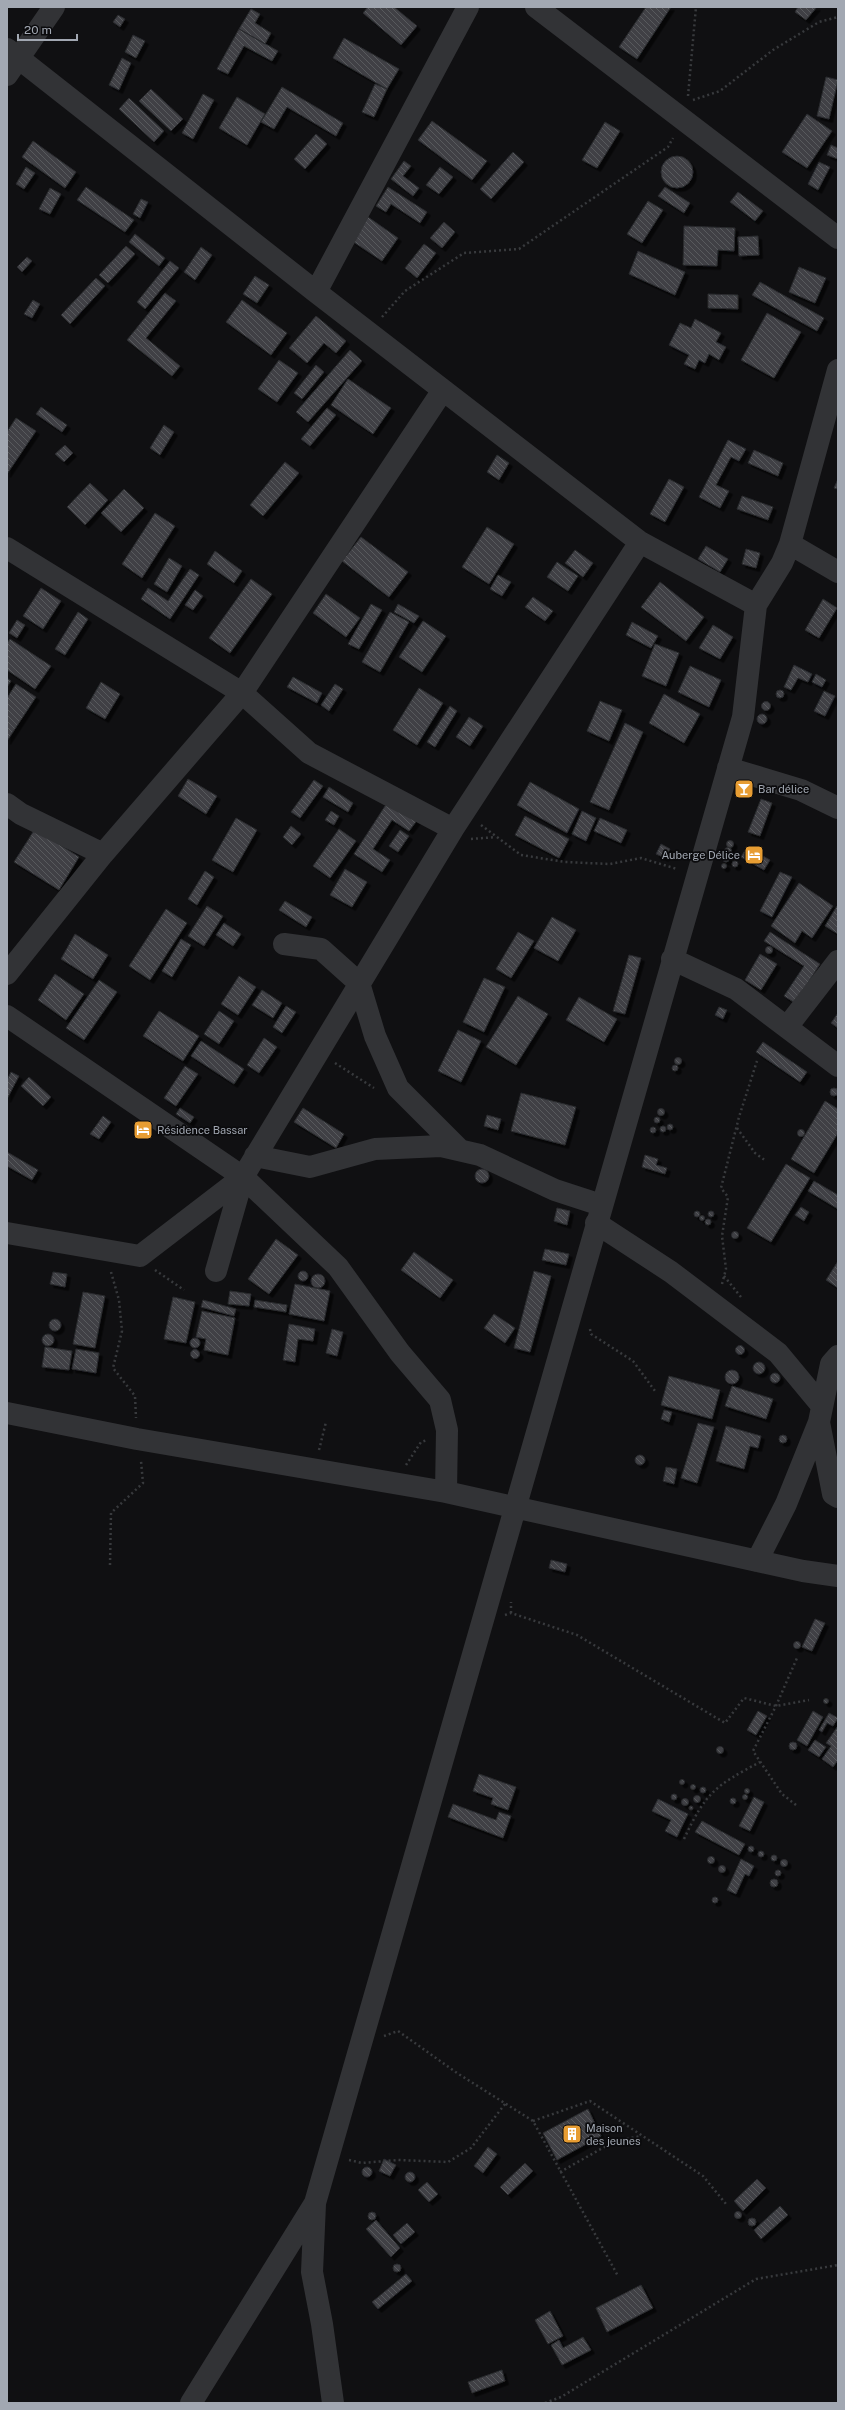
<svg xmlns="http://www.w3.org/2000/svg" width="845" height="2410" viewBox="0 0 845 2410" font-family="'Public Sans',sans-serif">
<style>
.building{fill:url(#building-back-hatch);stroke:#2a2b2e;filter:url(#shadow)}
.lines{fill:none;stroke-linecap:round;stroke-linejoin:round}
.path{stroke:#383a3d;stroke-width:2.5;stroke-dasharray:2 3;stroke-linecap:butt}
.minor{stroke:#323336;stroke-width:22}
.labels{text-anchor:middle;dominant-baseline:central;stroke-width:3.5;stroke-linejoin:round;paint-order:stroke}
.poi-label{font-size:11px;fill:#a2a8b2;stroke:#0b0b0d;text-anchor:start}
</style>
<defs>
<pattern id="building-back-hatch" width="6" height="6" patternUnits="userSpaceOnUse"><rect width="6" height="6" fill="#3f4145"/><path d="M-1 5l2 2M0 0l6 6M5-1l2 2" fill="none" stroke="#585a5d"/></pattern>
<filter id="shadow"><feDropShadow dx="3.5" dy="3.5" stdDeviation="0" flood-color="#0009"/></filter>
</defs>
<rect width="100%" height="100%" fill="#101012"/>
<path class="building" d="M368,7H394L417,26L401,45L363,13Z
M646,7H671L637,59L619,47Z
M798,7H817L806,20L795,12Z
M251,9L260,14L255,23L271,33L265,44L239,29Z
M118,15L125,19L120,27L113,22Z
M239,29L278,51L272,61L244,46L228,74L217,69Z
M133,35L145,41L136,58L125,52Z
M344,38L399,69L387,89L333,58Z
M122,58L131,63L119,90L109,85Z
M826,77L838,80L829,119L817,116Z
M375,84L387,89L374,117L362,112Z
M282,87L343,123L336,136L287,107L274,129L261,122Z
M151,89L183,119L171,131L139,101Z
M203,94L214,100L193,139L182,133Z
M237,97L265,114L247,145L219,128Z
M129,98L164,131L154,142L119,109Z
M807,114L832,131L807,168L782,152Z
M432,121L487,161L472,180L418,140Z
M605,122L620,131L597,168L582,160Z
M316,134L327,144L305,169L294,159Z
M33,141L76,172L65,188L22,157Z
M831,145L838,148V159L827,155Z
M513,152L524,162L491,199L480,189Z
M661 172a16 16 0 1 1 32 0a16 16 0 1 1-32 0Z
M404,161L411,166L403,176L419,188L413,196L391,179Z
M819,162L830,167L818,190L808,184Z
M26,167L35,173L24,189L16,184Z
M440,167L453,177L439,194L426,185Z
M86,187L134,220L125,232L77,200Z
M388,187L427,212L420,223L391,204L386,212L376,206Z
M665,187L690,203L684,213L658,196Z
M50,188L61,194L50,214L39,209Z
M738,192L763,211L755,221L730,202Z
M141,199L148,202L140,218L133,214Z
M648,201L663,210L642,243L627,234Z
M368,217L398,238L382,261L352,241Z
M444,222L455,232L442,248L430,238Z
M684,226L735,228L734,251L718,250L717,266L683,265Z
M135,234L165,258L159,266L129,242Z
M758,236L759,255L739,256L738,237Z
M424,244L436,253L417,278L405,268Z
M126,246L135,254L108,283L99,275Z
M201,247L212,255L195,280L184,272Z
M638,251L685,272L675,295L629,274Z
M27,257L32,261L22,272L17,267Z
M170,261L179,268L145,309L137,302Z
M799,267L826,278L815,303L789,292Z
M255,276L269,285L257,303L243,294Z
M96,278L105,286L70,324L61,315Z
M760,282L824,318L817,331L752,295Z
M165,293L176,301L146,338L180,366L172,376L127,340Z
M708,294L738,295V309L708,308Z
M33,300L40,304L32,318L24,314Z
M242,300L287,333L271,355L226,322Z
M767,313L801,332L774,378L741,360Z
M316,316L346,341L336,353L324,343L307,363L289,348Z
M695,319L721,333L716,342L726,347L719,360L709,354L705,363L699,360L695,369L684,364L689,355L669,345L680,323L691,328Z
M350,350L362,361L308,422L296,412Z
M279,360L298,373L277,402L258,389Z
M316,365L324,372L302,399L294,393Z
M348,379L391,408L373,434L331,405Z
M41,407L67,425L62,432L36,414Z
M327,408L336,415L310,446L301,439Z
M16,418L36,431L7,474V432Z
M164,425L174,432L160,455L150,448Z
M728,440L746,449L739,461L731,457L716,485L729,491L720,508L699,497Z
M65,445L73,453L64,462L55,454Z
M754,450L783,463L778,476L748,463Z
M497,455L509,463L499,480L487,472Z
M285,462L299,473L263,516L250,505Z
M669,479L684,487L665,522L650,514Z
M838,479V489L834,488Z
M90,483L108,500L85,525L67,507Z
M124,489L144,508L121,532L101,513Z
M742,496L773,507L768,520L737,509Z
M155,513L175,526L142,578L122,564Z
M487,527L514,544L489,584L462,567Z
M361,537L408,572L389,597L342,561Z
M706,546L728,559L720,572L698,559Z
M746,549L760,553L756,568L742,564Z
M575,550L593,563L583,577L565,563Z
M215,551L242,571L234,583L207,564Z
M169,558L182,566L167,592L154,584Z
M557,562L578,576L568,591L547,577Z
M190,569L199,575L170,619L141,599L148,588L168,601Z
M498,575L511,582L502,596L490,589Z
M251,579L272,594L230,653L209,638Z
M660,582L704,617L686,641L641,607Z
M41,588L61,601L43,629L23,616Z
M195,590L203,596L193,610L185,605Z
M326,594L360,618L346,637L313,613Z
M533,597L553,611L545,621L525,607Z
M823,599L837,608L819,638L805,630Z
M371,604L382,610L359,649L348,644Z
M398,604L419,616L414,623L394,612Z
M78,612L88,619L65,655L55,649Z
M390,612L409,622L380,672L362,662Z
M17,620L25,625L17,638L9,633Z
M423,621L446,636L422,672L399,657Z
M632,622L658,636L651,648L626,635Z
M713,625L733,637L720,659L699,648Z
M10,639L51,666L35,689L7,670V643Z
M655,644L679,653L666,686L642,676Z
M794,665L812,674L808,682L798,678L791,690L784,687Z
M690,666L721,680L709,707L678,692Z
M816,674L826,680L822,687L812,682Z
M293,677L322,693L317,703L287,687Z
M7,678L11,681L7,687Z
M101,682L120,694L105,719L86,708Z
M16,684L36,697L7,741V698Z
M335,684L343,689L329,711L321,705Z
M419,688L443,703L417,745L393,730Z
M776 694a4 4 0 1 1 8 0a4 4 0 1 1-8 0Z
M824,691L835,696L825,716L814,711Z
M664,694L700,714L684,743L649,723Z
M600,701L622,710L609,741L587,731Z
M761.5 706a4.5 4.5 0 1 1 9 0a4.5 4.5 0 1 1-9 0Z
M450,706L457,711L435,747L427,742Z
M757 719a5 5 0 1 1 10 0a5 5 0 1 1-10 0Z
M469,717L483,726L470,746L456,737Z
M625,723L643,732L609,810L590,802Z
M188,779L217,796L206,814L178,796Z
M314,780L323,786L300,818L291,812Z
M530,782L579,809L567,833L517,805Z
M329,787L353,803L348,812L323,797Z
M761,799L772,803L760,836L748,832Z
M389,800L418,819L409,831L392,820L373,849L390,860L382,872L354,854Z
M331,811L339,816L334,825L325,820Z
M582,811L596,818L586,841L572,834Z
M525,816L569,839L559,858L515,835Z
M236,818L257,830L233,872L212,860Z
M600,818L627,830L621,843L594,831Z
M291,826L301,834L292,845L283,837Z
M35,829L79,857L59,890L14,862Z
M339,829L356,841L330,878L313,866Z
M400,830L409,836L398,852L389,846Z
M726.5 844a3.5 3.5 0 1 1 7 0a3.5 3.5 0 1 1-7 0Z
M661,844L670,849L665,858L656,854Z
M747,847L770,860L764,870L741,857Z
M724.5 851a3.5 3.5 0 1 1 7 0a3.5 3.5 0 1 1-7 0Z
M723 859a3 3 0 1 1 6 0a3 3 0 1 1-6 0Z
M732 864a3 3 0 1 1 6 0a3 3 0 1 1-6 0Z
M721.5 866a2.5 2.5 0 1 1 5 0a2.5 2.5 0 1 1-5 0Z
M345,869L367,882L352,907L330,895Z
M205,871L214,877L197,905L188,899Z
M780,872L792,877L772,917L760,911Z
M799,883L833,906L812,938L802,931L795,943L771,926Z
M285,901L312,917L306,927L279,910Z
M207,906L223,916L204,946L188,936Z
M837,906H838V934L825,926Z
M166,909L187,923L150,980L129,966Z
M552,917L576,930L558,961L534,948Z
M224,923L241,934L233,946L216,935Z
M518,932L534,941L511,978L496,969Z
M770,932L820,964L795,1003L784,996L804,966L764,941Z
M75,934L108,955L93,979L61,959Z
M181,939L191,945L172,977L162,971Z
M765.5 950a3.5 3.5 0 1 1 7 0a3.5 3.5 0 1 1-7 0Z
M760,954L777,964L761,990L745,980Z
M629,955L641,958L625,1014L613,1011Z
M55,974L84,994L66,1020L38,1000Z
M239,976L256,987L238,1015L221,1004Z
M484,978L505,987L484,1032L463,1022Z
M99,980L117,992L84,1040L66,1028Z
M262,990L282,1003L273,1018L252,1005Z
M518,996L548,1014L516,1065L486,1047Z
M579,997L617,1019L604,1042L566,1020Z
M286,1006L296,1012L282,1033L273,1027Z
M719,1007L727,1010L723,1019L715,1015Z
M159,1011L199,1036L183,1061L143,1036Z
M219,1011L234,1021L219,1044L204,1034Z
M838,1013V1028L831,1023Z
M458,1030L481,1041L461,1082L438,1071Z
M264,1038L277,1047L259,1073L247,1065Z
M201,1041L244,1069L234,1084L191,1056Z
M763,1042L807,1072L800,1082L756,1052Z
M674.5 1061a3.5 3.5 0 1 1 7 0a3.5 3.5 0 1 1-7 0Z
M672 1068a3 3 0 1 1 6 0a3 3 0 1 1-6 0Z
M185,1066L198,1074L176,1106L164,1098Z
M11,1072L19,1076L7,1099V1080Z
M29,1077L51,1097L43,1106L21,1086Z
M830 1092a4 4 0 1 1 8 0a4 4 0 1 1-8 0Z
M521,1093L576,1107L565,1145L511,1131Z
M825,1101L838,1109V1133L814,1173L791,1159Z
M180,1108L194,1117L190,1123L176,1114Z
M303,1108L344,1134L336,1148L294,1122Z
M657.5 1112a3.5 3.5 0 1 1 7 0a3.5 3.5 0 1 1-7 0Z
M487,1115L501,1119L498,1130L484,1126Z
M103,1116L111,1122L99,1139L90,1134Z
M654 1120a3 3 0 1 1 6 0a3 3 0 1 1-6 0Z
M667 1127a3 3 0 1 1 6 0a3 3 0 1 1-6 0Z
M660 1129a3 3 0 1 1 6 0a3 3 0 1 1-6 0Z
M650 1130a3 3 0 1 1 6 0a3 3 0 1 1-6 0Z
M797.5 1133a3.5 3.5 0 1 1 7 0a3.5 3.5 0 1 1-7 0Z
M7,1152L38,1170L32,1180L7,1166Z
M645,1155L658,1159L656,1165L667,1168L665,1174L642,1167Z
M786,1164L810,1178L771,1242L747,1228Z
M475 1176a7 7 0 1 1 14 0a7 7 0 1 1-14 0Z
M814,1181L838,1195V1209L808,1191Z
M801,1207L809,1212L804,1221L795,1215Z
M557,1208L570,1211L567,1225L554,1221Z
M694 1214a3 3 0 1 1 6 0a3 3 0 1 1-6 0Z
M708 1214a3 3 0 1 1 6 0a3 3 0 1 1-6 0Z
M699.5 1218a2.5 2.5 0 1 1 5 0a2.5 2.5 0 1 1-5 0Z
M705 1222a3 3 0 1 1 6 0a3 3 0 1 1-6 0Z
M731.5 1235a3.5 3.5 0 1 1 7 0a3.5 3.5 0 1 1-7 0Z
M276,1239L298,1255L269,1294L248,1279Z
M545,1249L569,1254L566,1265L542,1260Z
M414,1252L453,1280L440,1298L401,1270Z
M838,1261V1288L826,1280Z
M298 1276a5 5 0 1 1 10 0a5 5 0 1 1-10 0Z
M534,1271L551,1276L530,1352L514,1348Z
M53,1272L67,1274L65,1287L50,1284Z
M311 1281a7 7 0 1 1 14 0a7 7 0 1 1-14 0Z
M295,1284L330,1291L324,1321L289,1314Z
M230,1291L251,1294L249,1306L228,1304Z
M83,1292L105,1296L95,1348L73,1344Z
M173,1297L195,1302L186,1343L164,1339Z
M203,1300L236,1309L234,1316L201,1307Z
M255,1300L287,1305L286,1312L254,1307Z
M202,1311L235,1318L228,1355L204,1350L206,1339L196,1337Z
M494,1314L515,1328L505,1343L484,1328Z
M49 1325a6 6 0 1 1 12 0a6 6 0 1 1-12 0Z
M289,1324L315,1329L313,1341L298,1339L295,1362L283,1360Z
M332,1329L343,1332L337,1356L326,1353Z
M42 1340a6 6 0 1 1 12 0a6 6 0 1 1-12 0Z
M190 1343a5 5 0 1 1 10 0a5 5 0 1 1-10 0Z
M735.5 1350a4.5 4.5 0 1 1 9 0a4.5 4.5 0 1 1-9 0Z
M45,1347L72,1351L69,1370L42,1367Z
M76,1349L99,1353L96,1373L72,1369Z
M190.5 1354a4.5 4.5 0 1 1 9 0a4.5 4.5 0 1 1-9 0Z
M753 1368a6 6 0 1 1 12 0a6 6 0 1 1-12 0Z
M725 1377a7 7 0 1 1 14 0a7 7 0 1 1-14 0Z
M770 1378a5 5 0 1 1 10 0a5 5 0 1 1-10 0Z
M669,1376L720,1390L712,1419L661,1405Z
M732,1386L773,1399L766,1419L725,1406Z
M664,1410L672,1412L669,1422L661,1419Z
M698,1423L714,1427L697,1483L681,1478Z
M726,1426L761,1436L758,1448L750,1446L744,1469L716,1461Z
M779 1439a4 4 0 1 1 8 0a4 4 0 1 1-8 0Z
M635 1460a5 5 0 1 1 10 0a5 5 0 1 1-10 0Z
M666,1467L677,1469L674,1484L663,1481Z
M551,1560L567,1564L565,1572L549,1568Z
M815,1619L825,1623L812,1651L802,1647Z
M793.5 1645a3.5 3.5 0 1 1 7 0a3.5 3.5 0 1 1-7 0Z
M823.5 1701a2.5 2.5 0 1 1 5 0a2.5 2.5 0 1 1-5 0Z
M758,1711L767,1716L756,1735L747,1730Z
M813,1711L823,1717L807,1746L797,1740Z
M829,1713L838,1718L833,1726L827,1723L822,1732L819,1730Z
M838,1726V1760L833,1767L822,1759L831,1746L826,1743Z
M815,1740L826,1747L819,1757L808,1750Z
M789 1746a4 4 0 1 1 8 0a4 4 0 1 1-8 0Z
M716.5 1750a3.5 3.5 0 1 1 7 0a3.5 3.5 0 1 1-7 0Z
M479,1774L516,1787L508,1810L491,1804L493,1798L473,1791Z
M679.5 1782a2.5 2.5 0 1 1 5 0a2.5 2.5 0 1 1-5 0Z
M690.5 1787a2.5 2.5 0 1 1 5 0a2.5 2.5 0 1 1-5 0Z
M700 1790a3 3 0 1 1 6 0a3 3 0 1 1-6 0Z
M744.5 1791a2.5 2.5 0 1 1 5 0a2.5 2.5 0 1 1-5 0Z
M671 1797a3 3 0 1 1 6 0a3 3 0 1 1-6 0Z
M742.5 1797a2.5 2.5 0 1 1 5 0a2.5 2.5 0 1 1-5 0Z
M693.5 1799a3.5 3.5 0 1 1 7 0a3.5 3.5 0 1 1-7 0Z
M754,1797L764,1802L750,1831L739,1826Z
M730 1801a3 3 0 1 1 6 0a3 3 0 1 1-6 0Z
M681.5 1802a3.5 3.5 0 1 1 7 0a3.5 3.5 0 1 1-7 0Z
M658,1799L688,1814L677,1837L665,1831L671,1820L652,1811Z
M453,1804L496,1820L499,1812L511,1816L503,1838L448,1817Z
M689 1808a2 2 0 1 1 4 0a2 2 0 1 1-4 0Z
M702,1821L745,1844L739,1855L695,1832Z
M748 1849a3 3 0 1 1 6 0a3 3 0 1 1-6 0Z
M758 1854a3 3 0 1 1 6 0a3 3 0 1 1-6 0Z
M771 1858a3 3 0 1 1 6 0a3 3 0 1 1-6 0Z
M707.5 1860a3.5 3.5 0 1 1 7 0a3.5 3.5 0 1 1-7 0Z
M741,1859L754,1866L749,1876L745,1874L736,1894L727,1890Z
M780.5 1863a3.5 3.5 0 1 1 7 0a3.5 3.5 0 1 1-7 0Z
M718.5 1869a3.5 3.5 0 1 1 7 0a3.5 3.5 0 1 1-7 0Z
M775 1873a3 3 0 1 1 6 0a3 3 0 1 1-6 0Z
M770 1883a4 4 0 1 1 8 0a4 4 0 1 1-8 0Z
M712 1900a3 3 0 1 1 6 0a3 3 0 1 1-6 0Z
M588,2109L601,2136L557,2160L543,2133Z
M488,2147L497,2154L483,2173L474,2166Z
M384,2159L396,2165L390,2176L379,2171Z
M525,2163L533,2171L508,2195L500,2187Z
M362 2172a5 5 0 1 1 10 0a5 5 0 1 1-10 0Z
M405 2177a5 5 0 1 1 10 0a5 5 0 1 1-10 0Z
M757,2179L766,2188L743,2211L734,2201Z
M427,2182L438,2194L429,2202L418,2190Z
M780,2206L788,2215L761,2239L754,2230Z
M734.5 2215a3.5 3.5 0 1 1 7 0a3.5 3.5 0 1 1-7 0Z
M368 2216a4 4 0 1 1 8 0a4 4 0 1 1-8 0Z
M748 2222a4 4 0 1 1 8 0a4 4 0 1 1-8 0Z
M376,2220L400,2248L391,2257L366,2229Z
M407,2223L415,2232L401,2244L393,2235Z
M393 2268a4 4 0 1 1 8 0a4 4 0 1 1-8 0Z
M406,2274L412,2281L378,2309L372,2302Z
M641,2285L653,2308L607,2332L596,2308Z
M550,2311L563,2336L548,2344L535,2320Z
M583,2337L591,2350L562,2365L551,2345L559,2340L563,2348Z
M502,2370L505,2381L472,2393L468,2382Z"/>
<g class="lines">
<path class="path" d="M688,96L696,7
M693,100L720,91L773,50L819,22L838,17
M382,317L405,291L464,253L519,249L668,147L673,138
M481,825L521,855L565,862L610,864L641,858L677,869
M471,839L496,837
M335,1063L374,1088
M737,1128L755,1153L766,1161
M155,1270L184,1290
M111,1272L119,1300L122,1331L113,1368L135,1396L136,1418
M724,1276L741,1297
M722,1284L726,1269L722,1236L728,1197L721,1188L739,1117L757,1061
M590,1329L591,1334L633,1361L655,1391
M319,1450L326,1422
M406,1465L421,1442L427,1440
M110,1565L111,1513L143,1483L141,1461
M511,1613V1602
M505,1615L511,1613L577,1635L725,1723L744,1698L776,1706L809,1700
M796,1805L782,1794L753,1751L776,1706L797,1658
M684,1839C706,1792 715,1786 760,1762
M384,2036L398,2031L457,2073L533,2121L618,2276
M533,2121L590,2101L703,2176L726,2204
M349,2160L362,2163L398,2160L448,2162L471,2148L505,2104
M560,2172L615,2141L641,2136
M545,2403L561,2397L756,2279L838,2265"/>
<path class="minor" d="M536,7L838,238
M7,49L316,292L640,542L756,605
M7,75L54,7
M316,292L468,7
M790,544L838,572
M7,548L242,693L309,753L453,829
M728,768L801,790L838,808
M7,804L21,814L103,854
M284,944L321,949L359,983L375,1036L398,1088L460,1150
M672,959L736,989L838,1066
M7,974L103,854L242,693L443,390
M7,1016L243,1177L338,1267L400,1353L440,1400L447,1430L446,1492
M787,1027L838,961
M255,1156L310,1167L375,1149L441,1146L480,1155L555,1190L601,1205
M596,1223L671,1272L778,1353L822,1406
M7,1233L140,1256L243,1177
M216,1271L243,1177L453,829L640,542
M838,1356L831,1364L819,1422L833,1494L838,1497
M7,1413L137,1439L446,1492L803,1571L838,1576
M757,1561L786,1504L819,1422
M315,2204L312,2272L322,2324L333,2403
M191,2403L315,2203L743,717L756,605L782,563L790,544L838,370"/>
</g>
<defs>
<g id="bar-square" transform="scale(1)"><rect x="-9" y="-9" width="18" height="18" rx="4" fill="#e79d33" stroke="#0b0b0d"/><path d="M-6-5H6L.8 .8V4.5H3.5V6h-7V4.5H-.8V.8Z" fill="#fff"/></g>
<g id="hotel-square" transform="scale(1)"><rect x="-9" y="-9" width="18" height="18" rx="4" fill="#e79d33" stroke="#0b0b0d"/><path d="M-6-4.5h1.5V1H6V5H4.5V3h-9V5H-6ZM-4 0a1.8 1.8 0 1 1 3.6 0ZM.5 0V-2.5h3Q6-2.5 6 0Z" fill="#fff"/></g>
<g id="building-square" transform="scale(1)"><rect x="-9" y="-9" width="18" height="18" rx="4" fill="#e79d33" stroke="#0b0b0d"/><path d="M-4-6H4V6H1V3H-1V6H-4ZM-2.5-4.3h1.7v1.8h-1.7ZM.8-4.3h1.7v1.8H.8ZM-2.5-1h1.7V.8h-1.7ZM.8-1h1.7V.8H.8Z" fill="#fff"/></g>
</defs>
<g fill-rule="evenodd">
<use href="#bar-square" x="744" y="789"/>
<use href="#hotel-square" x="754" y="855"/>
<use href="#hotel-square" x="143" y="1130"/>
<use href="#building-square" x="572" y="2134"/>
</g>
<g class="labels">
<g class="poi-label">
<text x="758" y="789">Bar délice</text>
<text x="740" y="855" text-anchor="end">Auberge Délice</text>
<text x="157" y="1130">Résidence Bassar</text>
<text x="586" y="2128">Maison<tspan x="586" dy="13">des jeunes</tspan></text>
</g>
</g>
<rect width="845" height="2410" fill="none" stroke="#a2a8b2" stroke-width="16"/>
<path d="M18 34v6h59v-6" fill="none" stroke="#a2a8b2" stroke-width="2"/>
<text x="24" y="34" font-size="12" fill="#a2a8b2" stroke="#0b0b0d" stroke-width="3" paint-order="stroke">20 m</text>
</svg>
